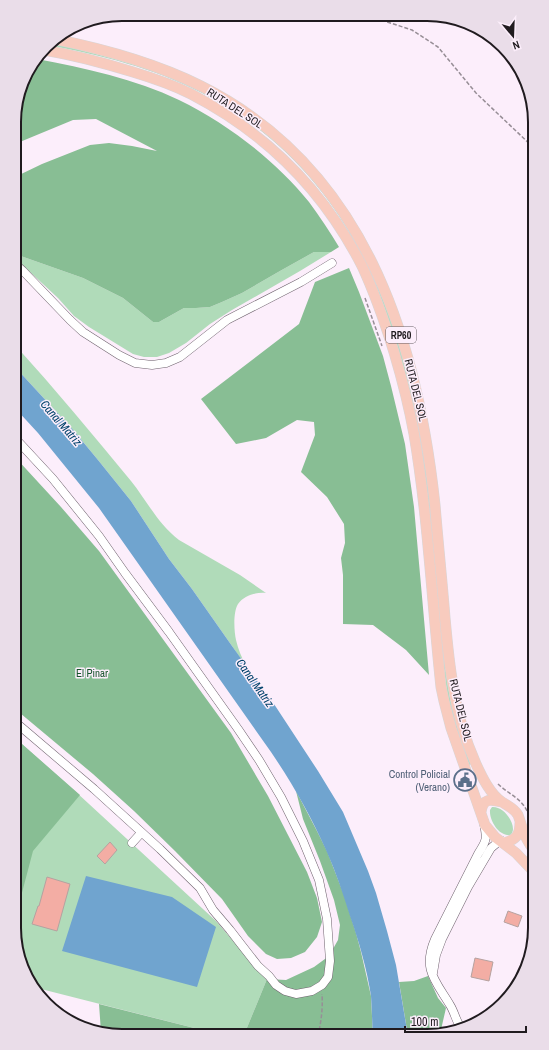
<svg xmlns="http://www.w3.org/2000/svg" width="549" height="1050" viewBox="0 0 549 1050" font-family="'Archivo Narrow',sans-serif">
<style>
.green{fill:#b0dbb9}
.forest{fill:#88be94}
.water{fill:#70a4cf}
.building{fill:#f3ada4;stroke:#b5a2a0}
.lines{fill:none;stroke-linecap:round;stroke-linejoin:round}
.minor-casing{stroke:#6f636e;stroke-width:9}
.major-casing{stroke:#d7d6d7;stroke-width:11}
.path{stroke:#978e96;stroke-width:1.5;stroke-dasharray:4 2;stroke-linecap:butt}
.minor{stroke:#fff;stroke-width:8}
.major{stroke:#f8cbbe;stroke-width:10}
.labels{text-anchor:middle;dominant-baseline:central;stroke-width:3;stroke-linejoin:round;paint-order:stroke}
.shield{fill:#fceefb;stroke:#625a61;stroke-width:1}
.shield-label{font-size:10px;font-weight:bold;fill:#201b1f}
.street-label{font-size:11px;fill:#201b1f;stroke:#fceefb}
.park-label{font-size:11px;fill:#16532b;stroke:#fceefb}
.service-label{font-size:11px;fill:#4e5e75;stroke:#fceefb;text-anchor:end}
.water-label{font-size:12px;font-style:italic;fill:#00426b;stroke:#fceefb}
.rim{fill:none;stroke:#201b1f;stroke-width:2}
</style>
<rect width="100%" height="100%" fill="#fceefb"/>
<path class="green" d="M49,43C75,48 100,55 125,62C152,70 179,79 203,92C226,104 248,118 268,134C277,141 284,149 292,156C363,226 397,319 417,414C425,452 428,490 433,528C437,564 439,599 442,634C444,656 446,677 450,698C455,721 463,743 471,764L469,765C462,746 455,727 450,708C445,684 443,659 441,635C437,600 435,564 431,529C427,494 423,459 417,424C411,394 403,364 393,335C388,317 382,300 375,283C340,200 282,134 202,93C154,68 100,55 48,45Z
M314,252H331L300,271L232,310L210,324L186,343L169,353L157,357H144L133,354L89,327L74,316L58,298L15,258V254L83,278L123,298L153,322H159L184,308H196L210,307L222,302L242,293L280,271Z
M15,345C55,389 93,435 131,481C147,501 158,524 179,540L240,575L266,593C257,592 244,595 238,604C233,612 234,631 236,640C238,649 242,658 246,666L192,589L169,559L131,501L98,460L74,431L15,367Z
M14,737L76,792L216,921L247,957L267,979L244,1035H222L37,988L20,962L14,928Z
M492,807C502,806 513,819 513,829C513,831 512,833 511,835C499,837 489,820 490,810Z"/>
<path class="forest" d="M37,59C85,68 135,79 179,100C228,124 275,160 309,202C320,217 330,232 339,247L331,252H314L280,271L242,293L222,302L210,307L196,308H184L159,322H153L123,298L83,278L15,254V177L42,164L90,145L109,143L132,146L157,151L96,119L73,120L15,144V108L25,74Z
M349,268L359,292L383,356L391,386L405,444L414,507L429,675L406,650L373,625L343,624V575L341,558L345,543L344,524L327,497L301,472L315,435L314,422L297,420L266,438L236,444L201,399L299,324L315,282Z
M15,457L61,507L99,551L231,733L268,796L307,872L317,898L322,922L317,937L305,952L291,958L277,959L266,954L248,936L222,899L175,851L134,811L93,774L14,708Z
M14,737L80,795L33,851L14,923Z
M296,791L317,831L327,851L344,895L356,933L361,952L371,996L373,1036L244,1035L267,979L286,980L314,967L329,956L338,940L340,925L334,900L320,861L303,819Z
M428,976L438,998L446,1008L440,1034L427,1036H408L399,982L414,981Z
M99,1004L222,1035H108L101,1032Z"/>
<path class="water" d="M15,367L74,431L98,460L131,501L169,559L192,589L232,646L274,704L318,771L343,812L368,871L376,893L387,931L396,965L408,1036H373C372,1023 372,1009 371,996C367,969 359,942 350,916C343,894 336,872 326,850C311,816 292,783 271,752L99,508L38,433L15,408Z
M86,876L172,897L216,927L197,987L62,951Z"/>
<path class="building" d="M110,842L117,850L105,864L97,856Z
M47,877L70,884L57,931L32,924L38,906H39Z
M508,911L522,916L518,927L504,922Z
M475,958L493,962L489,981L471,977Z"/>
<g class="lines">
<g class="minor-casing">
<path id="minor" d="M15,264L23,271L70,320L83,332L119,355L135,363L152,365L166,363L180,357L227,320L301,282L332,263
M14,721L94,789L160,849L200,888L213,910L230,930L240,943L258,966L269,976L276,985L285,991L296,994L312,991L322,985L328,977L330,961L327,919L319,880L303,841L281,797L259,760L238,729L169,632L125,573L99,536L53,479L15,438
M132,843L141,833
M433,973L436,955L442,939L468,887L491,848L497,843L502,841
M462,1029C456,1022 455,1013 450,1005C435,980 422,969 435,939L478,854C487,840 487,839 484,824"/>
</g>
<g class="major-casing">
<path id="major" d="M54,39C104,49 155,63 201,86C363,167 417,336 435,505C438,542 442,580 445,618C447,640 449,663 453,685C457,712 465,739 476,764C482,777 490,794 502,802C508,806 514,808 518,815C520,820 521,825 523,830C525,838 530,845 535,852
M44,50C74,55 104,63 133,72C153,78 173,85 191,94C266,133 324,191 362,266C375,294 385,323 394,352C402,379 409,406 414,434C428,517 432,603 441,687L444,701L451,728L485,825L495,837L516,853L535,873
M481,812C483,798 490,799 502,802
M503,843C516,840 520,835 520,823"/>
</g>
<path class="path" d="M364,16L375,18L412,30L438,47L476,93L535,149
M365,298L382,346
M498,784C507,793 521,798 527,811
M318,1036C321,1022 323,1009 322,994"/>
<use href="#minor" class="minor"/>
<use href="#major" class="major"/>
</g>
<defs>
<g id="civic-ring" transform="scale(1.15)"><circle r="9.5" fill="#fceefb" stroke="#5c6f8a" stroke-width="1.5"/><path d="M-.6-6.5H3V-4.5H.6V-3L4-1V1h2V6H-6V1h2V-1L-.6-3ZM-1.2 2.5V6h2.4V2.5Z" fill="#5c6f8a"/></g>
</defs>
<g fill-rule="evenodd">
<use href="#civic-ring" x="465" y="780"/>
</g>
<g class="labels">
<rect class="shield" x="386" y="327" width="30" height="16" rx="3"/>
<g class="shield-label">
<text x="401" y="335">RP60</text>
</g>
<g class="street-label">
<text transform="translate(235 108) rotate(33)">RUTA DEL SOL</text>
<text transform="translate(416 390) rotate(76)">RUTA DEL SOL</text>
<text transform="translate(461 710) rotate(76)">RUTA DEL SOL</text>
</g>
<g class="park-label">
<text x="92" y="673">El Pinar</text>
</g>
<g class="service-label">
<text x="450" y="774">Control Policial<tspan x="450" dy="13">(Verano)</tspan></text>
</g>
<g class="water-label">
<text transform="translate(61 423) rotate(49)">Canal Matriz</text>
<text transform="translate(255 683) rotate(55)">Canal Matriz</text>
</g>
</g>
<path d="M0 0H549V1050H0ZM122 21H427A101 101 0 0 1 528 122V928A101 101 0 0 1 427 1029H122A101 101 0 0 1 21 928V122A101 101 0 0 1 122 21Z" fill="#eadde9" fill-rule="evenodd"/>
<path class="rim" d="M122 21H427A101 101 0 0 1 528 122V928A101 101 0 0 1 427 1029H122A101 101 0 0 1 21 928V122A101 101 0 0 1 122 21Z"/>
<g transform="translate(513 36) rotate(161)" stroke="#fceefb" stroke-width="3" paint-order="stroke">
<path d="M0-3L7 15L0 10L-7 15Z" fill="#201b1f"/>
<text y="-6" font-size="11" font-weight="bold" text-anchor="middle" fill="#201b1f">N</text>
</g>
<path d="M405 1026v6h121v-6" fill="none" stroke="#201b1f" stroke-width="2"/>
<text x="411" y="1026" font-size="12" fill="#201b1f" stroke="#fceefb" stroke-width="3" paint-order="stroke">100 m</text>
</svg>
